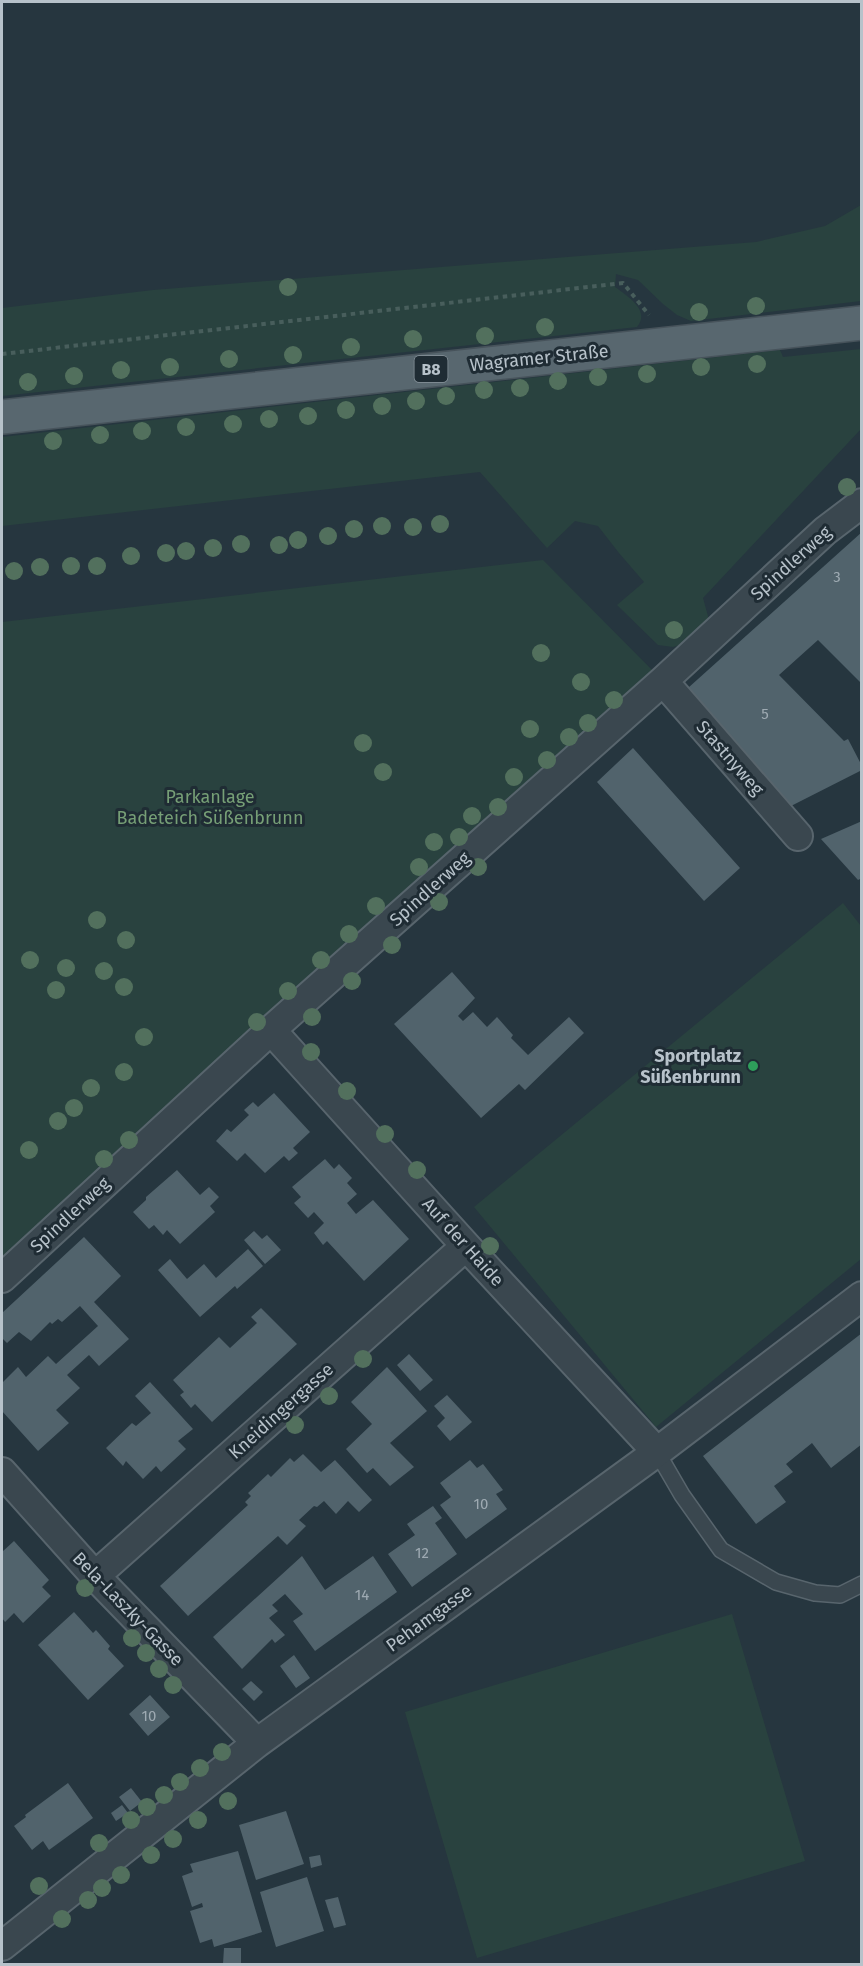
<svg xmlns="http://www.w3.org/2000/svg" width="863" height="1966" viewBox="0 0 863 1966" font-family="'Fira Sans',sans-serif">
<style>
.green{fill:#29423f}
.building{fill:#51636c}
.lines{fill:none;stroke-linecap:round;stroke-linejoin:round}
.service-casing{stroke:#58656d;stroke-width:18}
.minor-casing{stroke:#58656d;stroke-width:32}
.primary-casing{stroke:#47535b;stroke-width:36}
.path{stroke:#485e5c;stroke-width:4;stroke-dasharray:4.5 4.5;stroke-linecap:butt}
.service{stroke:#3a474f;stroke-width:15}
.minor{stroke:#3a474f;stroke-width:28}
.primary{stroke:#58676f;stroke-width:33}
.tree{fill:#52705d}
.leisure-dot{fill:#2e9e5b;stroke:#1f2c34;stroke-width:2}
.labels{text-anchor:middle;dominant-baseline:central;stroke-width:6;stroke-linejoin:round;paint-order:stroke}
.number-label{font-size:15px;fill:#9eaab2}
.shield{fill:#1f2c34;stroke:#89959d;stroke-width:1.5}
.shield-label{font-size:16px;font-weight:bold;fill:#b7c2ca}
.street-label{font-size:18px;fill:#b7c2ca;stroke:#1f2c34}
.park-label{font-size:18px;fill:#769f76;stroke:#1f2c34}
.poi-label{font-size:18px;font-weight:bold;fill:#b7c2ca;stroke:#1f2c34;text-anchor:end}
</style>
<rect width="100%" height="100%" fill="#26363f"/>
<path class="green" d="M861,205V301L691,321L677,315L663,304L638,280L616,274L615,287C627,296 651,310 637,327L2,396V308L153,290L756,242L825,226Z
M861,349V429L703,598L709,620L689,642L673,647L658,645L617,605L644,582L619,553L598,526L575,521L547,548L480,472L2,526V437L780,350L783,357Z
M543,560L663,681L2,1278V622Z
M843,903L861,926V1259L656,1427L474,1207Z
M732,1614L805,1861L477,1958L405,1712Z"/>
<path class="building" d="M862,532V684L818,640L779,675L844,741L848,739L862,766V770L791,806L688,688Z
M633,748L740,868L704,901L597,782Z
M862,821V878L858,880L821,839Z
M452,972L475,998L458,1016L463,1021L473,1012L487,1027L497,1017L513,1035L511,1038L528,1055L569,1017L584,1033L525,1090L519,1084L481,1118L394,1024Z
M274,1093L310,1132L293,1148L298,1153L289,1161L284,1156L265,1173L245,1153L237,1161L216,1141L227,1129L231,1132L249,1115L244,1110L253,1102L258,1107Z
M325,1159L334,1169L339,1164L352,1178L347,1183L357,1194L347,1203L356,1214L373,1200L409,1239L364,1281L327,1241L323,1245L314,1233L324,1223L314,1212L308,1218L294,1203L301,1197L292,1187Z
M177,1170L200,1195L209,1187L219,1197L210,1206L215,1212L180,1244L167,1230L163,1235L154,1225L149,1229L133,1212L146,1200V1197Z
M254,1231L262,1239L267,1235L281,1250L265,1264L244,1240Z
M84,1237L121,1276L94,1302L129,1339L99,1366L89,1355L67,1375L80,1388L56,1410L69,1423L38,1451L2,1411V1383L18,1367L26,1377L48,1356L56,1364L98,1326L80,1306L62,1322L58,1319L52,1324L50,1322L31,1341L19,1332L7,1343L2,1338V1313Z
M248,1249L263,1266L237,1289L235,1286L200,1317L158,1270L170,1259L187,1279L204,1264L216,1278Z
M261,1308L297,1344L212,1422L195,1404L191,1408L180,1395L184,1392L173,1380L219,1337L230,1348L257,1323L251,1317Z
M862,1333V1444L831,1468L812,1443L786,1464L793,1472L774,1486L786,1502L756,1524L703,1456Z
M409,1354L433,1380L420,1391L397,1365Z
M387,1367L427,1411L390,1443L414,1467L390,1486L373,1468L367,1473L346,1449L372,1424L351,1402Z
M150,1382L193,1429L178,1441L186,1449L161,1472L156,1466L143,1479L126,1461L123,1466L106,1448L132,1423L136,1426L151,1413L135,1396Z
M447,1395L472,1422L450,1441L437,1426L445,1418L434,1406Z
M303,1454L321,1472L335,1460L372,1500L359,1512L348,1501L336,1514L324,1501L317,1507L314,1506L299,1520L306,1526L287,1545L278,1536L188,1616L160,1586L248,1505L245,1502L251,1496L248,1493L268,1474L271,1477L290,1458L294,1462Z
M470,1460L477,1468L483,1464L503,1490L496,1494L507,1509L466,1539L440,1505L451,1497L440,1483Z
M433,1506L442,1518L435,1523L457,1554L412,1587L388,1554L415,1535L407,1524Z
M14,1541L49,1580L42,1587L51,1596L23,1623L14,1613L5,1622L2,1618V1552Z
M302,1556L325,1590L373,1556L397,1592L315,1651L293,1621L303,1614L285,1594L272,1605L278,1611L269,1618L285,1635L275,1643L272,1639L242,1669L213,1637Z
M74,1612L93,1633L96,1630L110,1646L108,1649L124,1666L88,1700L38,1645Z
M294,1655L310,1678L296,1688L280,1666Z
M251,1681L263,1692L254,1701L242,1689Z
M150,1695L170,1717L148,1736L129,1714Z
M68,1783L93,1818L49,1850L43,1841L32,1850L14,1826L26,1817L25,1815Z
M131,1788L142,1802L130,1811L119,1797Z
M122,1805L128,1813L116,1821L111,1813Z
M286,1811L304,1864L256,1880L239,1825Z
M238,1851L262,1932L214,1947L212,1939L200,1943L190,1911L203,1907L202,1903L192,1907L182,1876L193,1872L190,1864Z
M320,1855L322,1865L311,1868L309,1857Z
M307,1877L324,1931L276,1947L260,1892Z
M338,1897L346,1925L334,1928L325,1900Z
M224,1948H241V1964H223Z"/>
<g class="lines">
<g class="service-casing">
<path id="service" d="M657,1452L682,1495L721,1550L776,1582L815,1593L840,1595L862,1584"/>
</g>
<g class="minor-casing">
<path id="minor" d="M663,681L798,836
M271,1030L466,1246L657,1452
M2,1278L271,1030L663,681L825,531L862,503
M2,1472L95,1576L257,1743
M95,1576L466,1246
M2,1946L257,1743L657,1452L862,1296"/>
</g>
<g class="primary-casing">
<path id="primary" d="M2,417L862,323"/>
</g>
<path class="path" d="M2,354L623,283L649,315"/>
<use href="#service" class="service"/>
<use href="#minor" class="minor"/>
<use href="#primary" class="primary"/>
</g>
<g class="tree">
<circle cx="288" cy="287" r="9"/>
<circle cx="756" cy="306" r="9"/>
<circle cx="699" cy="312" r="9"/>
<circle cx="545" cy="327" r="9"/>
<circle cx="485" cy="336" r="9"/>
<circle cx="413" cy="339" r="9"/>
<circle cx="351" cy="347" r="9"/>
<circle cx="293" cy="355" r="9"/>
<circle cx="229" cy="359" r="9"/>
<circle cx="757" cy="364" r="9"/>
<circle cx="170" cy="367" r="9"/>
<circle cx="701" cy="367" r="9"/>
<circle cx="121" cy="370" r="9"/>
<circle cx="647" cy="374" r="9"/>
<circle cx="74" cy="376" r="9"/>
<circle cx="598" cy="377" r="9"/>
<circle cx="558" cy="381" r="9"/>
<circle cx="28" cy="382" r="9"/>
<circle cx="520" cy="388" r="9"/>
<circle cx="484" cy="390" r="9"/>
<circle cx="446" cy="396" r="9"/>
<circle cx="416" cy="401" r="9"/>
<circle cx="382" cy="406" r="9"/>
<circle cx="346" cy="410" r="9"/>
<circle cx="308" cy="416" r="9"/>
<circle cx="269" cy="419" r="9"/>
<circle cx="233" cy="424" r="9"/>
<circle cx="186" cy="427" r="9"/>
<circle cx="142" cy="431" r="9"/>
<circle cx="100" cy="435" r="9"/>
<circle cx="53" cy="441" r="9"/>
<circle cx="847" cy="487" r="9"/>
<circle cx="440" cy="524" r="9"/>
<circle cx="382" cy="526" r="9"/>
<circle cx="413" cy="527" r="9"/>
<circle cx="354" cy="529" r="9"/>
<circle cx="328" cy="536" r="9"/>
<circle cx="298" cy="540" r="9"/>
<circle cx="241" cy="544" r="9"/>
<circle cx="279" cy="545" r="9"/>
<circle cx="213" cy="548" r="9"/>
<circle cx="186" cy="551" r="9"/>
<circle cx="166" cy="553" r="9"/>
<circle cx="131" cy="556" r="9"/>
<circle cx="71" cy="566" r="9"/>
<circle cx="97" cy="566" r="9"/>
<circle cx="40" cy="567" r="9"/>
<circle cx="14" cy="571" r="9"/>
<circle cx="674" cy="630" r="9"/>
<circle cx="541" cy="653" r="9"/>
<circle cx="581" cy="682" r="9"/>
<circle cx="614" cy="700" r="9"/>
<circle cx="588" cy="723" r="9"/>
<circle cx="530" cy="729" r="9"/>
<circle cx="569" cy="737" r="9"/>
<circle cx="363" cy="743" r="9"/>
<circle cx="547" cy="760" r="9"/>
<circle cx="383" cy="772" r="9"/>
<circle cx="514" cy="777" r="9"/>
<circle cx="498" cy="807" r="9"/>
<circle cx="472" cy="816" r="9"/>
<circle cx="459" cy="837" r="9"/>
<circle cx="434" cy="842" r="9"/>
<circle cx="419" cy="867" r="9"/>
<circle cx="478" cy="867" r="9"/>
<circle cx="439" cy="902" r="9"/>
<circle cx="376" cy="906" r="9"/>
<circle cx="97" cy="920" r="9"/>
<circle cx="349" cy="934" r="9"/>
<circle cx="126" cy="940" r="9"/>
<circle cx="392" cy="945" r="9"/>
<circle cx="30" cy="960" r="9"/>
<circle cx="321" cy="960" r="9"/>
<circle cx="66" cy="968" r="9"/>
<circle cx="104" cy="971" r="9"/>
<circle cx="352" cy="981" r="9"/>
<circle cx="124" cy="987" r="9"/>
<circle cx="56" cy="990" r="9"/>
<circle cx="288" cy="991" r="9"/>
<circle cx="312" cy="1017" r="9"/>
<circle cx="257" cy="1022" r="9"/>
<circle cx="144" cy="1037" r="9"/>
<circle cx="311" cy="1052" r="9"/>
<circle cx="124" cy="1072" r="9"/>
<circle cx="91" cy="1088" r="9"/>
<circle cx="347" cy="1091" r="9"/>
<circle cx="74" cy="1108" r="9"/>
<circle cx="58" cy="1121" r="9"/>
<circle cx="385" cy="1134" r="9"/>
<circle cx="129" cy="1140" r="9"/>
<circle cx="29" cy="1150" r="9"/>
<circle cx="104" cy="1159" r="9"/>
<circle cx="417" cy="1170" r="9"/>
<circle cx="490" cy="1246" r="9"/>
<circle cx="363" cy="1359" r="9"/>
<circle cx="329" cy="1396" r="9"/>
<circle cx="295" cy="1425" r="9"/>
<circle cx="85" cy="1588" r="9"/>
<circle cx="132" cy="1638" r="9"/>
<circle cx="146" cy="1653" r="9"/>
<circle cx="159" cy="1669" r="9"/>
<circle cx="173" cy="1685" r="9"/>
<circle cx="222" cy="1752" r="9"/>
<circle cx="200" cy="1768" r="9"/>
<circle cx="180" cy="1782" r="9"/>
<circle cx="164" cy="1795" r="9"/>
<circle cx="228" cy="1801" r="9"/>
<circle cx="147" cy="1807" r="9"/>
<circle cx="131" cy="1820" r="9"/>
<circle cx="198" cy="1820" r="9"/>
<circle cx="173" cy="1839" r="9"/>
<circle cx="99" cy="1843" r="9"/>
<circle cx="151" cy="1855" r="9"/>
<circle cx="121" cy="1875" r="9"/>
<circle cx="39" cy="1886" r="9"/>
<circle cx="102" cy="1888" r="9"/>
<circle cx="88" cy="1900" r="9"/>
<circle cx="62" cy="1919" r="9"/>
</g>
<circle class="leisure-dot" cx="753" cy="1066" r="6"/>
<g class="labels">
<g class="number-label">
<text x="837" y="577">3</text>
<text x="765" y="714">5</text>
<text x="481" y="1504">10</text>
<text x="422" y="1553">12</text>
<text x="362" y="1595">14</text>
<text x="149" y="1716">10</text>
</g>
<rect class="shield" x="414.5" y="356" width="33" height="26" rx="4.5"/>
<g class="shield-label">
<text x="431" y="369">B8</text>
</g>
<g class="street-label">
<text transform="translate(539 358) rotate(-6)">Wagramer Straße</text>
<text transform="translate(791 563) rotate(-42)">Spindlerweg</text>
<text transform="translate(730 758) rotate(49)">Stastnyweg</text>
<text transform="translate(430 889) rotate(-42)">Spindlerweg</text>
<text transform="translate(70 1215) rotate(-43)">Spindlerweg</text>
<text transform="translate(463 1242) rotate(48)">Auf der Haide</text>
<text transform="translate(281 1411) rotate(-42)">Kneidingergasse</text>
<text transform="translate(128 1609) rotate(46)">Bela-Laszky-Gasse</text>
<text transform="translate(429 1618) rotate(-36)">Pehamgasse</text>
</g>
<g class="park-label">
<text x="210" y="797">Parkanlage<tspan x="210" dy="21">Badeteich Süßenbrunn</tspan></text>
</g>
<g class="poi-label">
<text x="741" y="1056">Sportplatz<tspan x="741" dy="21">Süßenbrunn</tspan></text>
</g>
</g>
<rect width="863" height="1966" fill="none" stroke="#b7c2ca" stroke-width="6"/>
</svg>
